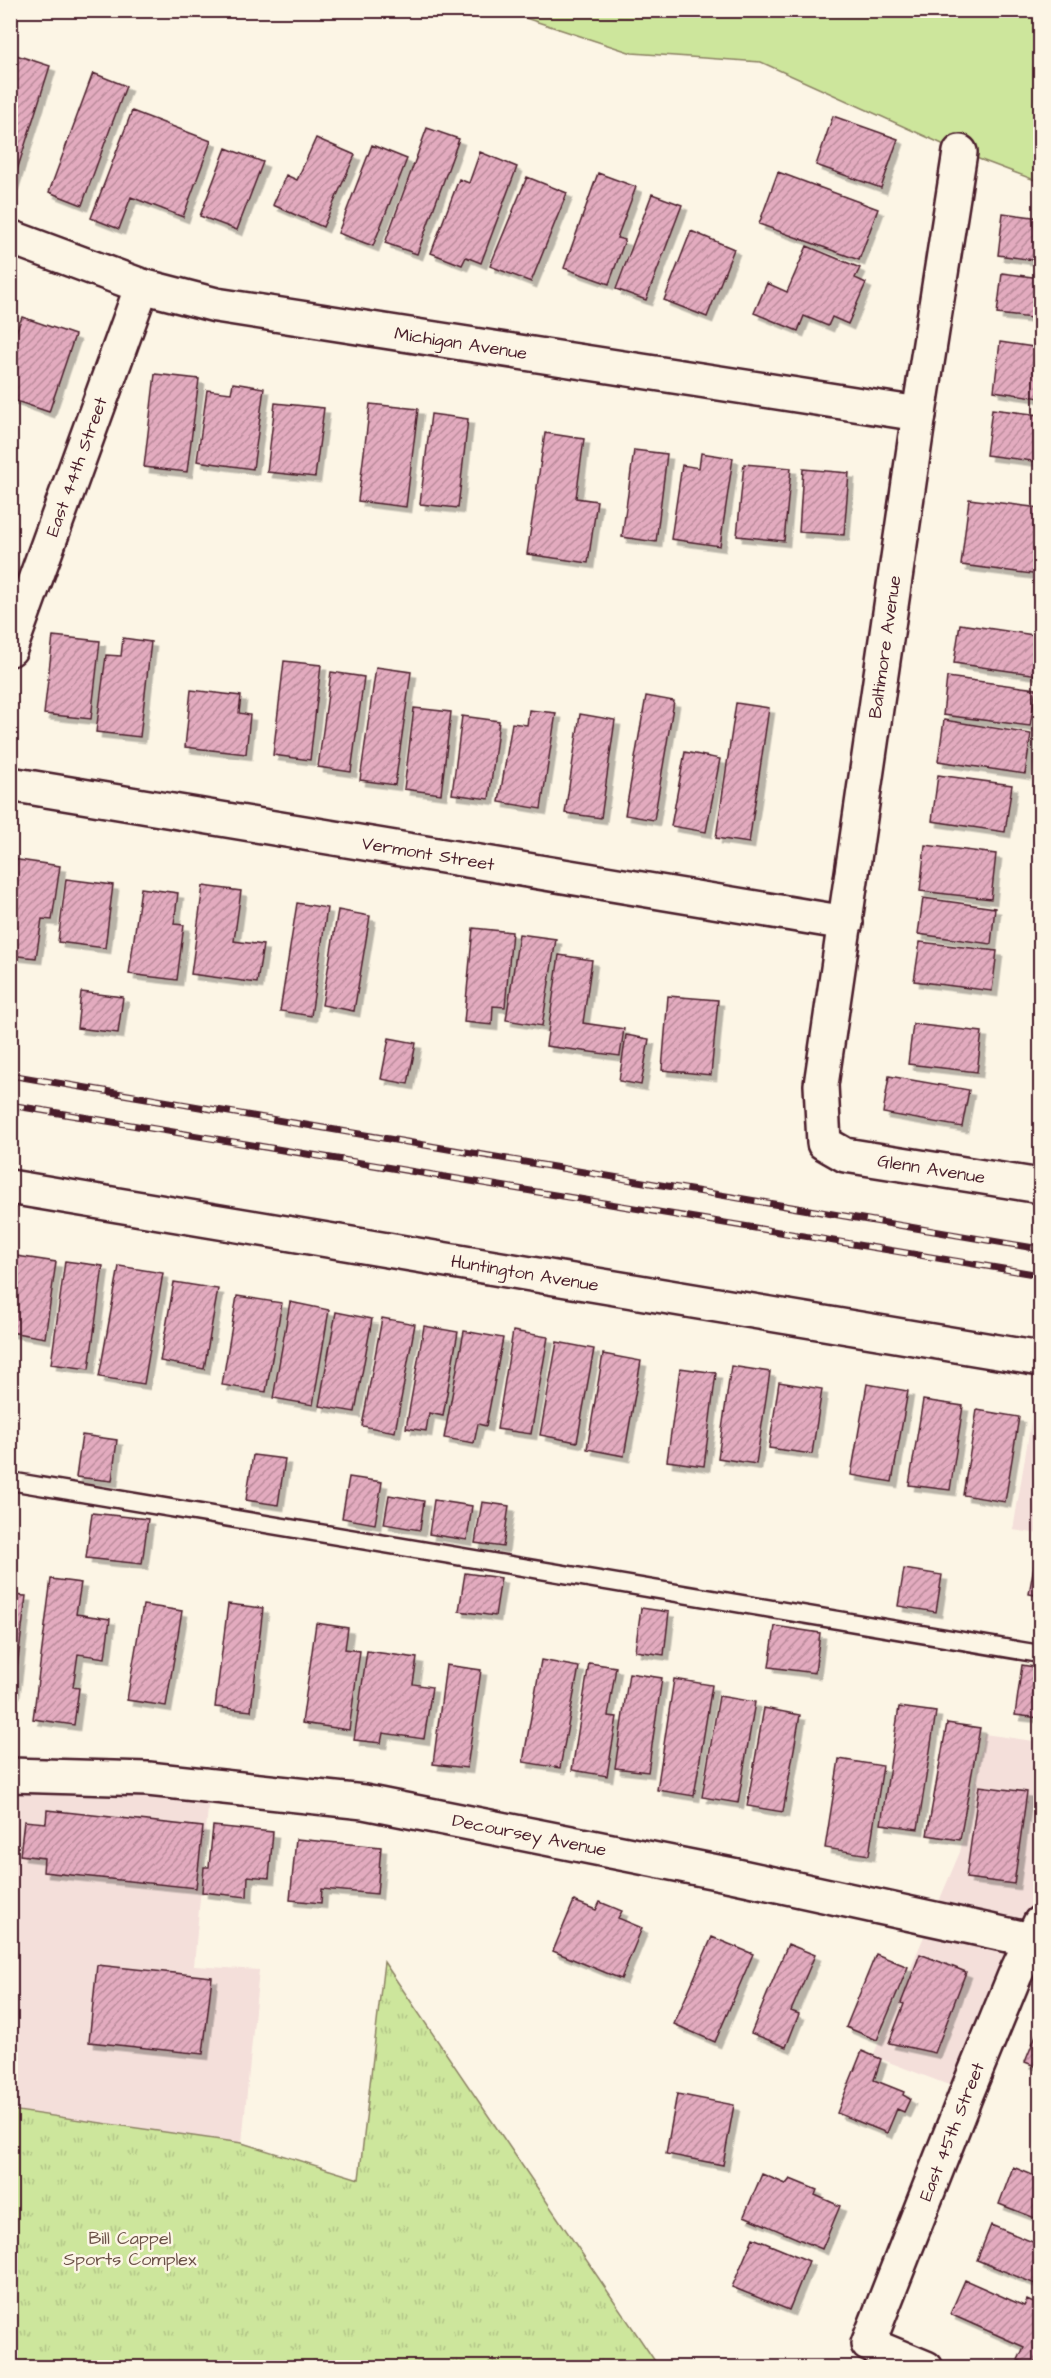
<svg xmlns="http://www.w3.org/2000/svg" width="1051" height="2378" viewBox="0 0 1051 2378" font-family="'Architects Daughter',sans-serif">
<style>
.built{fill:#f4dfda}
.grass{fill:#cde69c;stroke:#8c8264;stroke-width:1.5}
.park{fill:url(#park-tufts);stroke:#8c8264;stroke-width:1.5}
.building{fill:url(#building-hatch);stroke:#4a1f2b;stroke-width:1.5;filter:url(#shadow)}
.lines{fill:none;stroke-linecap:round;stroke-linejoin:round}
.service-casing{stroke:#4a1f2b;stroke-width:21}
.minor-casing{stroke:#4a1f2b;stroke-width:38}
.secondary-casing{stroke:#4a1f2b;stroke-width:38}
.service{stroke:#fcf5e5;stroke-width:16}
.minor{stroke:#fcf5e5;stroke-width:33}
.secondary{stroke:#fcf5e5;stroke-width:33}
.rail-casing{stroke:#4a1f2b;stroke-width:7}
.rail{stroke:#fcf5e5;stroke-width:4.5;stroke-dasharray:14;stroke-linecap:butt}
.labels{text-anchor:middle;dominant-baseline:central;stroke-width:5;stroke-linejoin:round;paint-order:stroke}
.street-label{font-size:18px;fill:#4a1f2b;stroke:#fcf5e5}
.park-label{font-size:18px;fill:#6b5147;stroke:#fcf5e5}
</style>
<defs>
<pattern id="park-tufts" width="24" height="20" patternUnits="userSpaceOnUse" patternTransform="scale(1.5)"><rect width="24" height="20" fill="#cde69c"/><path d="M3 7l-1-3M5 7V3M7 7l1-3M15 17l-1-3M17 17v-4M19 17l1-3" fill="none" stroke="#b2c587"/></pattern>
<pattern id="building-hatch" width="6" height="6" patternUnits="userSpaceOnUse" patternTransform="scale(1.5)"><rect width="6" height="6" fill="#e3abbf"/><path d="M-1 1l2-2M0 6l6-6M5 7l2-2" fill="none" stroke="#ba8b9b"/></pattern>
<filter id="shadow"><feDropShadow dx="5.5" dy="5.5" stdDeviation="0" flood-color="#0004"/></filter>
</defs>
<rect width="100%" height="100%" fill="#fcf5e5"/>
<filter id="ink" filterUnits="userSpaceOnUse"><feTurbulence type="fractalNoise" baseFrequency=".0167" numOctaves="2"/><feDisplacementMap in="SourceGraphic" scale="12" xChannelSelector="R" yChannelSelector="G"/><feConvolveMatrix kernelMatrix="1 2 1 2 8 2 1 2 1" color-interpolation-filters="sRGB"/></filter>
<g filter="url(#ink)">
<path class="built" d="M1040,1367V1534L1013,1530Z
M984,1734L1040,1742V1923L967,2092L873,2056L960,1852Z
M11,1775L210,1785L194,1966L259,1970L242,2143L11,2110Z"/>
<path class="grass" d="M504,11H1040V182L960,152L761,62L632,53Z"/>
<path class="park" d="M384,1962L659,2367H11V2110L242,2143L359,2179Z"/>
<path class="building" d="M10,53L50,66L12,186H10Z
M93,73L126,86L82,205L49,192Z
M132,111L211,141L183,217L131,197L119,229L91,218Z
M833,116L898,139L881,188L816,165Z
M427,128L459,139L417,254L385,243Z
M316,138L355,155L323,227L273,205L286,175L297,180Z
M372,145L407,159L373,246L338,233Z
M226,148L263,162L237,230L200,216Z
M480,152L517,167L481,263L466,257L462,265L431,253L459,179L469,183Z
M778,172L878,209L859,260L759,224Z
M598,173L636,187L617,238L625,240L609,284L564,268Z
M527,177L567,193L531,282L490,266Z
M652,194L682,205L646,300L616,289Z
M1003,213L1040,218V261L998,255Z
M691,231L734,249L707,317L664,300Z
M807,246L860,268L855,278L866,283L848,324L832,317L828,326L804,316L798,331L754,313L767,283L787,292Z
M1002,273L1040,278V319L997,314Z
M22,317L75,335L49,412L10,399V348Z
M1000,342L1040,348V398L994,391Z
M155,374L199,379L187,472L144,467Z
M233,383L264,388L253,469L197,461L207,390L231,393Z
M275,403L324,408L315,477L267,472Z
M370,404L418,409L406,507L358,501Z
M992,409L1040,415V462L986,455Z
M431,414L468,419L458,508L420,504Z
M545,433L584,439L576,498L597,501L588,563L527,554Z
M634,450L667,454L656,542L622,537Z
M701,453L733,458L720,546L671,539L682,465L699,468Z
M744,464L791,468L784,541L737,536Z
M803,469L849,473L844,535L799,532Z
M969,499L1040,508V575L961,565Z
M960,624L1040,636L1038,675L954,663Z
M53,636L100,641L91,719L44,714Z
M123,638L151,642L140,737L96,732L106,655L121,656Z
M284,661L321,665L310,760L273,755Z
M376,667L411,672L395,785L360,780Z
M331,672L364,677L351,772L318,767Z
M947,677L1036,689L1030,726L943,715Z
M191,690L241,696L239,713L250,715L246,754L185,747Z
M646,696L674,701L654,820L625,815Z
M736,703L769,708L749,843L716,838Z
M414,708L451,712L441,794L404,789Z
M529,710L556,713L541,809L499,802L512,723L527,725Z
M580,714L615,720L601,818L565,813Z
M462,716L499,721L489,799L452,794Z
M944,720L1031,734L1025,774L938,761Z
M685,752L720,759L706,832L671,826Z
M938,775L1012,785L1005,832L932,821Z
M925,845L996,854L991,899L920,891Z
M12,859L60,866L52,920L42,919L36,958L10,955Z
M66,879L113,885L105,948L58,942Z
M203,886L241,891L234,941L263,945L257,983L191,974Z
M141,888L178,893L174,924L184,925L177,980L129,974Z
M923,898L995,908L991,944L918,934Z
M297,903L327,908L311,1016L280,1011Z
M338,910L370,916L354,1011L322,1005Z
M473,928L512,932L505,1007L493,1006L492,1025L464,1022Z
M519,934L556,939L542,1026L506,1020Z
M920,942L997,951L992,991L914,981Z
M559,955L592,960L583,1023L624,1029L620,1056L546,1046Z
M81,992L123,997L118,1033L77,1028Z
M668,996L718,1000L711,1075L662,1070Z
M913,1024L982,1032L977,1072L908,1064Z
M626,1035L649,1039L641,1085L619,1081Z
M389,1038L416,1043L408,1084L381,1079Z
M889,1076L969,1090L962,1127L883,1113Z
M10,1255L56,1262L45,1338L10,1332Z
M65,1261L103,1266L89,1369L51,1364Z
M119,1266L163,1273L144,1384L99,1377Z
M174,1282L218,1289L204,1369L160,1361Z
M237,1296L282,1303L266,1392L222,1385Z
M290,1302L329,1310L313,1405L273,1398Z
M336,1312L372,1319L355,1412L319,1406Z
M382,1318L415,1324L395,1432L362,1426Z
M424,1326L458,1332L443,1416L429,1413L426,1431L406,1428Z
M464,1331L503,1338L486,1426L478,1424L474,1443L444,1438Z
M513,1331L548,1337L531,1434L497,1429Z
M557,1342L594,1349L577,1442L540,1435Z
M603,1354L641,1361L624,1456L587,1449Z
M731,1366L770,1372L756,1464L718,1458Z
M680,1368L716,1373L704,1466L667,1461Z
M779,1382L822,1389L812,1454L769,1448Z
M867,1384L908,1391L892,1482L851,1475Z
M923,1400L963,1406L950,1490L909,1485Z
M977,1410L1019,1417L1005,1502L963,1495Z
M82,1435L117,1440L112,1481L76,1477Z
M253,1455L285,1459L278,1505L246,1500Z
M349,1477L382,1482L375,1524L342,1518Z
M389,1495L424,1501L420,1530L384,1524Z
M434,1500L472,1506L467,1540L429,1534Z
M482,1502L509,1506L503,1547L475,1543Z
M92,1513L148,1519L142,1564L86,1558Z
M1034,1566L1040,1567V1596L1029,1594Z
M904,1569L942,1575L936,1612L898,1606Z
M465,1573L501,1578L495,1616L459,1611Z
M51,1579L81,1583L76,1614L110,1619L105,1658L78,1654L73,1687L79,1688L74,1725L33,1719Z
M10,1595L26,1596L14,1692L10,1691Z
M228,1604L263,1608L251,1711L215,1707Z
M143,1605L182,1611L166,1706L127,1700Z
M641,1608L669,1612L664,1655L635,1651Z
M316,1623L348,1628L345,1649L360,1651L349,1730L302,1723Z
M775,1626L820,1633L815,1673L769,1667Z
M367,1651L417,1658L413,1684L432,1687L424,1739L383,1733L381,1743L354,1740Z
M541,1660L579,1667L560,1768L523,1762Z
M589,1663L616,1667L608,1716L617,1717L607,1776L572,1770Z
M446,1665L481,1670L467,1768L433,1764Z
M1022,1665L1040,1668V1718L1015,1715Z
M629,1673L662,1678L648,1772L615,1768Z
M674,1679L712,1685L694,1796L657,1790Z
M719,1696L755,1702L738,1803L702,1797Z
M899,1707L936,1712L918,1829L881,1824Z
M764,1708L800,1715L783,1812L747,1806Z
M947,1723L980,1728L960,1840L927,1835Z
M839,1759L883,1766L869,1855L825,1848Z
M979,1786L1027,1792L1014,1884L966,1878Z
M47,1810L203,1827L196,1888L43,1872L44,1858L20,1855L24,1821L46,1823Z
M213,1826L273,1832L269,1878L248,1876L247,1897L202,1892L204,1867H209Z
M296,1839L381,1847L377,1894L322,1889L321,1903L290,1900Z
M574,1901L596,1910L600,1902L622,1911L618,1918L642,1928L621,1979L553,1951Z
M712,1937L753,1954L715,2042L674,2024Z
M788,1944L815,1955L791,2011L799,2014L786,2047L751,2033Z
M876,1954L908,1967L877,2040L846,2027Z
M920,1954L966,1972L935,2053L889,2043L904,2004L901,2003Z
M97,1965L212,1977L203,2054L89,2042Z
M1040,2025V2068L1025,2062Z
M862,2051L881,2059L874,2080L904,2092L903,2095L910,2099L904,2112L897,2109L887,2133L837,2113Z
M677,2094L734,2105L723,2165L666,2154Z
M1013,2167L1040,2178V2220L999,2204Z
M762,2174L786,2184L790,2179L817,2190L815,2195L840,2206L822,2249L744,2216Z
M991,2225L1040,2245V2286L977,2260Z
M753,2238L809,2261L789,2310L732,2287Z
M965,2280L1024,2306L1027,2300L1040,2306V2351L1033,2367L1018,2360L1024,2347L950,2314Z"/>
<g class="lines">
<g class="service-casing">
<path id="service" d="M10,1481L1040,1654"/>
</g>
<g class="minor-casing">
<g id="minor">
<path id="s1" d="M960,152L919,414L821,1085L824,1143L845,1155L1040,1186"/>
<path id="s2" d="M10,237L142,286L216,305L919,414"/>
<path id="s3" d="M10,649L142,286"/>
<path id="s4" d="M10,784L846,923"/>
<path id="s5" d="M10,1187L1040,1359"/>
<path id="s6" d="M926,2368L868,2344L967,2092L1015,1975L1040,1923"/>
</g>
</g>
<g class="secondary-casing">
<g id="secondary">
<path id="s7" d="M10,1775L148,1779L364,1802L732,1875L1040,1942"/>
</g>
</g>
<use href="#service" class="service"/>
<use href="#minor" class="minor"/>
<use href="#secondary" class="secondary"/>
<g class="rail-casing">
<path id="rail" d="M10,1075L1040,1249
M10,1105L1040,1275"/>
</g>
<use href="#rail" class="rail"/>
</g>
</g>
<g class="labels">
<g class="street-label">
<text stroke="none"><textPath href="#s2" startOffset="465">Michigan Avenue</textPath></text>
<text stroke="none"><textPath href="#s3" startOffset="194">East 44th Street</textPath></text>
<text transform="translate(885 647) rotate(-82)">Baltimore Avenue</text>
<text stroke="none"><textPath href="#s4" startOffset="424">Vermont Street</textPath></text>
<text stroke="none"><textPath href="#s1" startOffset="1113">Glenn Avenue</textPath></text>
<text stroke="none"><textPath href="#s5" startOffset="522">Huntington Avenue</textPath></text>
<text stroke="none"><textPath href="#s7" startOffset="524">Decoursey Avenue</textPath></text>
<text stroke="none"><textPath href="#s6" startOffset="291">East 45th Street</textPath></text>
</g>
<g class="park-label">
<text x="130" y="2238">Bill Cappel<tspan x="130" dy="21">Sports Complex</tspan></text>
</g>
</g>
<rect width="1051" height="2378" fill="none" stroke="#fcf5e5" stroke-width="36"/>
<rect x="18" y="18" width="1015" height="2342" fill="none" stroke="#4a1f2b" stroke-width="2" filter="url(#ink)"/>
</svg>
